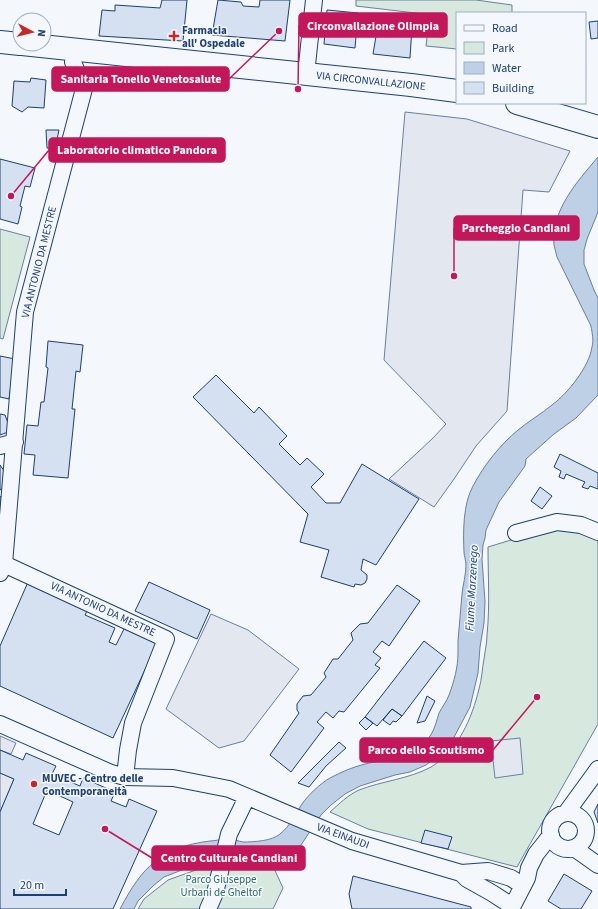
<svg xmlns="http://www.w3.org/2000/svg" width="598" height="909" viewBox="0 0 598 909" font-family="'Source Sans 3',sans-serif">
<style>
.green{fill:#d7e8df;stroke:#687fa3}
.parking{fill:#e3e8f0;stroke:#687fa3}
.water{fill:#bed0e5;stroke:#687fa3}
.building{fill:#d5e0f0;stroke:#1d3f73;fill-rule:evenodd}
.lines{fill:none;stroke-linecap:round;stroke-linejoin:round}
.street-casing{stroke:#1d3f73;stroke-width:18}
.secondary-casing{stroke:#1d3f73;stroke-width:24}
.street{stroke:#f4f7fb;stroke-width:16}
.secondary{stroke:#f4f7fb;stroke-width:22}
.poi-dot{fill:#c62828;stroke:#f4f7fb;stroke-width:1.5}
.labels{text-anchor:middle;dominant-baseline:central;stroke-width:3;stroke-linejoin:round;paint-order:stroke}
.poi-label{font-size:11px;font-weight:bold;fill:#1d3f73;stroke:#f4f7fb;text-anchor:start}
.street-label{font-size:11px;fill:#1d3f73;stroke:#f4f7fb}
.park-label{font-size:11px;fill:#2c6c60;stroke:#f4f7fb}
.water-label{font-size:12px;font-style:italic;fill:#1d3f73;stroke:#f4f7fb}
.leader{fill:none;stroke:#c2185b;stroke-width:1.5}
.callout-dot{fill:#c2185b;stroke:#f4f7fb;stroke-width:1.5}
.callout{fill:#c2185b;stroke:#c2185b;stroke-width:1.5}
.callout-label{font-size:12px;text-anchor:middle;font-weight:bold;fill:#fff}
</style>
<rect width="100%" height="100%" fill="#f4f7fb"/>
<path class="green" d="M356,0H476L512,5V13H457V49L426,46L429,21L441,22V16L356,6Z
M0,229L30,237L3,339L0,338Z
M557,526L581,528L598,539V724L517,867L368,829L330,812C339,804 348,795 359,790C382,781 409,779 431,767C458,751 472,718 479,689C482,679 482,669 484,659C485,651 487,643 487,635C490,606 488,576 488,547Z
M236,861L257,866L272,864L283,888L273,909H138L144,899L168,880L218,862Z"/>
<path class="parking" d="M405,112L467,119L570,151L549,192L523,190L507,411L476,446L454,479L434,507L426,502L389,479L432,439L446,424L384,360Z
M211,614L248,630L299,669L244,741L219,748L166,709Z
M0,736L16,743L11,754L0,750Z
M520,738L523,774L495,778L491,741Z
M0,773L14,779L0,812Z"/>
<path class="water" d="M598,157V212L587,239L584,250V264L594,290L598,298V395L576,418L554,434L526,459L525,466L499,502L486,530L485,538L483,545L482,559L485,602L484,623L480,647L478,673L470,707L452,741L442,752L426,765L410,772L395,775L360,786L345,794L331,805L321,815L301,845L279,858L264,861L249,862L236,859H217L192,866L164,877L153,886L138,901L134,909H120C142,867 161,847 210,841C215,841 221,839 226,839C232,839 238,841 243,842C254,842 272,841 280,834C290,826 295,815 302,804C308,795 321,783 330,778C341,772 353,767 365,764C390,758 417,758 432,733C435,727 437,720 439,713C442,707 447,701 449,695C454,682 458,667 458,653C458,649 458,645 458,641C459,625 461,610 462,594C463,585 466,574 466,565C466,561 464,556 464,552C463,532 463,504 473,486C484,465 500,445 518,430C529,421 541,414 552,405C568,393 589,367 592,347C594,340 592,333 591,326L557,257C556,253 555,249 554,245C551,210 577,182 598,157Z"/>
<path class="building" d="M162,0H187L183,41L99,36L102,10L115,11V5L160,8Z
M218,0L241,2L243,6L259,7L260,0H290L285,41L212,35Z
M327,10L358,13L355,48L324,44Z
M598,21V38L591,39L589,22Z
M378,24L412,27L410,58L373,54Z
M31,78L46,80L44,108L28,107L22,112L12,106L14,81L30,82Z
M46,130H59L55,149L47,148Z
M0,159L35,168L30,187L25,186L20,206L22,207L18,224L0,219Z
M48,341L83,345L80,372L76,371L72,409H75L68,478L33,475L35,455L24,454L27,425L38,426L41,402H44L48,368L46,367Z
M0,356L15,359L9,399L0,397Z
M216,375L254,413L259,407L287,436L279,444L300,465L307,458L324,474L311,487L326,503H340L362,464L419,499L376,565L363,559L361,570L367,575V579L365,583L361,585L355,584L354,587L321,577L329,550L300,542L308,514L193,397Z
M0,414L5,415L11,431L0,435Z
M560,454L598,473V489L590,486L588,489L582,487L585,482L566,474L564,479L559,477L561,471L554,467Z
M0,465L7,475L8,485L0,490Z
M540,487L552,496L542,509L531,501Z
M7,491L3,513H0V497Z
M28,582L88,609L85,615L115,628L109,642L116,645L126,625L159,640L113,738L0,686V646Z
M149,582L210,610L197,639L135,611Z
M397,585L420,601L389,646L382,641L373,652L381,658L375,665L380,668L344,712L339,711L333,718L326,712L317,722L324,728L291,772L270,755L299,713L297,710V704L303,696L311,695L326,677L324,673L333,659H338L353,640L351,633L360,624L368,623Z
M424,641L446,658L402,716L392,709L377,726L365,717Z
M427,696L435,701L425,721L417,723Z
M392,709L402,716L396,722L393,721L390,725L383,720Z
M365,717L373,723L366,730L359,723Z
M339,742L346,748L326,766L309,787L298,783Z
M0,750L23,760L26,753L56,766L52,774L80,786L83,778L115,792L111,801L126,807L129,799L157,811L113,909H0V812L14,779L0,773ZM47,790L73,802L59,835L33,824Z
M598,804V823L594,812Z
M425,830L452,837L448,849L421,843Z
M564,874L592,891L581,909H561L548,901Z
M353,876L471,907V909H352L349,894Z"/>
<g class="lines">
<g class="street-casing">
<path id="street" d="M306,74L314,0
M0,446L15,442
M516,533L557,522L581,525L598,532
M4,564L25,312L85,85L77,72L73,62
M0,573L4,564L166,639L133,723L128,750L125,777
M0,724L111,773L125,777L173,778L229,789L352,841L461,873L488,871L511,878L523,886
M566,813L593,776L598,769
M550 831a18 18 0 1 1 36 0a18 18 0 1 1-36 0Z
M574,848L598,865
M461,873L467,879L492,893L512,906
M208,909L215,893L229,834L247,797
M511,909L527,878L529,868L536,854L551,835"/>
</g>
<g class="secondary-casing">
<path id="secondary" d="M0,42L20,44
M22,44L411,85L457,91
M517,103L598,127"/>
</g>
<use href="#street" class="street"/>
<use href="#secondary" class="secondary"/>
</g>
<g class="poi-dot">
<path d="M172 30h4v4h4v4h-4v4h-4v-4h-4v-4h4z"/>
<circle cx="34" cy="784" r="4"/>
</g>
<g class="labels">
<g class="poi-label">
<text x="182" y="30">Farmacia<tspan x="182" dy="13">all' Ospedale</tspan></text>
<text x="42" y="778">MUVEC - Centro delle<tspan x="42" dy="13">Contemporaneità</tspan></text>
</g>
<g class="street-label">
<text transform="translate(371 81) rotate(6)">VIA CIRCONVALLAZIONE</text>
<text transform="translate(39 262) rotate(-76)">VIA ANTONIO DA MESTRE</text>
<text transform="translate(103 609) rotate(25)">VIA ANTONIO DA MESTRE</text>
<text transform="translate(343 836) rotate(20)">VIA EINAUDI</text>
</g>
<g class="park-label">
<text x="221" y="879">Parco Giuseppe<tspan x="221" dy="13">Urbani de Gheltof</tspan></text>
</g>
<g class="water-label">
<text transform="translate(472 588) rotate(-87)">Fiume Marzenego</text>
</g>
</g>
<path class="leader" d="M298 89L299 25M279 31L229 79M11 196L49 150M454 276L454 228M537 697L493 750M105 829L152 858"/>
<g class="callout-dot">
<circle cx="298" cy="89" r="4"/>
<circle cx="279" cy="31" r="4"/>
<circle cx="11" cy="196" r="4"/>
<circle cx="454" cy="276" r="4"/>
<circle cx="537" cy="697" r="4"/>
<circle cx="105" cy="829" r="4"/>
</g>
<g class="callout">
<rect x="299" y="13" width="148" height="24" rx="4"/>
<rect x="52" y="67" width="177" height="24" rx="4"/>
<rect x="49" y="138" width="176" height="24" rx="4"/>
<rect x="454" y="216" width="125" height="24" rx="4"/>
<rect x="360" y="738" width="133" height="24" rx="4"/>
<rect x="152" y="846" width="153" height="24" rx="4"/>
</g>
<g class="callout-label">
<text x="373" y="30">Circonvallazione Olimpia</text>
<text x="141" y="83">Sanitaria Tonello Venetosalute</text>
<text x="137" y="154">Laboratorio climatico Pandora</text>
<text x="516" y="232">Parcheggio Candiani</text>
<text x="426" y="754">Parco dello Scoutismo</text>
<text x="229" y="862">Centro Culturale Candiani</text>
</g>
<rect x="456" y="12" width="130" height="92" fill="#f4f7fb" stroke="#9eadc5"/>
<rect x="464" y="25" width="20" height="6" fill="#f4f7fb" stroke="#9eadc5"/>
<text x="492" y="32" font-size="12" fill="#1d3f73">Road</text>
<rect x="464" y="42" width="20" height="12" fill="#d7e8df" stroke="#9eadc5"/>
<text x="492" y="52" font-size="12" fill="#1d3f73">Park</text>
<rect x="464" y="62" width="20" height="12" fill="#bed0e5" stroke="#9eadc5"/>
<text x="492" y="72" font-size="12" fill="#1d3f73">Water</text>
<rect x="464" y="82" width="20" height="12" fill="#d5e0f0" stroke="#9eadc5"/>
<text x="492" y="92" font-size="12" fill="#1d3f73">Building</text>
<g transform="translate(32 32) rotate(97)"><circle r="19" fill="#f4f7fb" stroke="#9eadc5"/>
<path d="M0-3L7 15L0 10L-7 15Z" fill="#c62828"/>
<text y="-6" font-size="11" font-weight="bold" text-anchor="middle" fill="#1d3f73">N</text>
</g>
<path d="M14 889v6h52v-6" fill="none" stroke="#1d3f73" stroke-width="2"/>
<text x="20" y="889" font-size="12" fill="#1d3f73" stroke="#f4f7fb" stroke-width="3" paint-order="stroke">20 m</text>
</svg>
